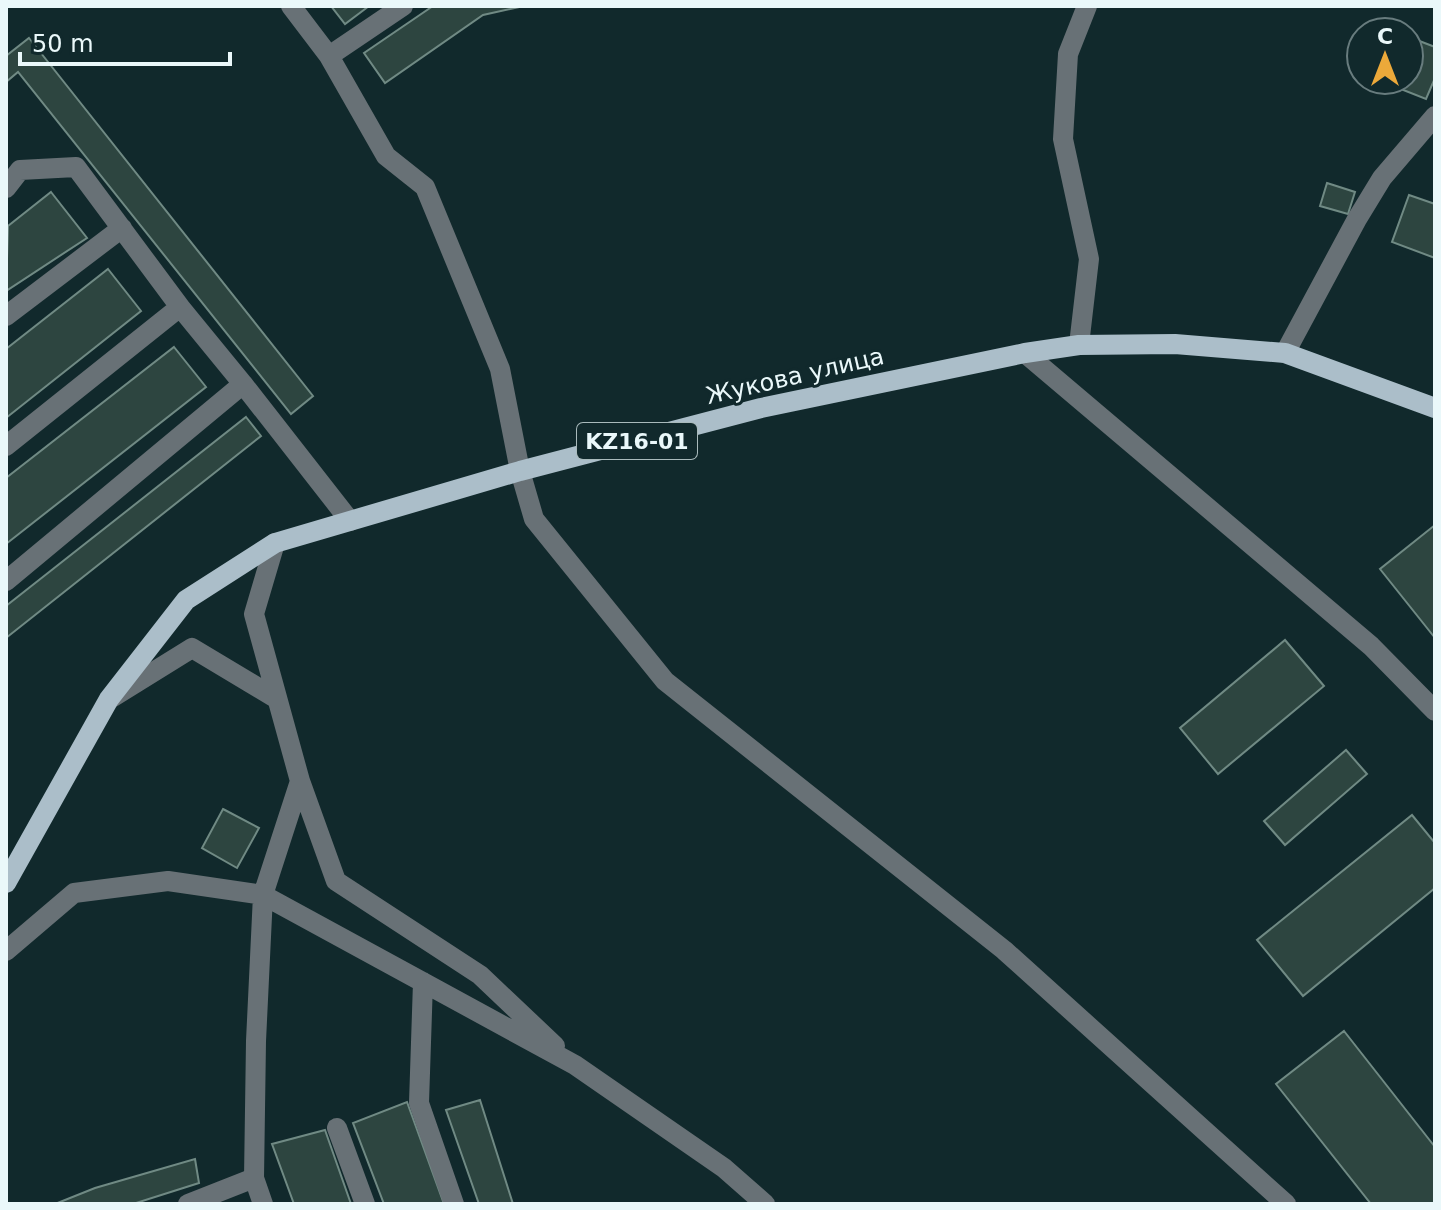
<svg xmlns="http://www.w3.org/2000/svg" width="1441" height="1210" viewBox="0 0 1441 1210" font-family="'DejaVu Sans',sans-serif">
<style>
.building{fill:#2d4540;stroke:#708a84;stroke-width:2}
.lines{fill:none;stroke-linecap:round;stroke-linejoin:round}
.minor{stroke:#687176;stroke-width:20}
.major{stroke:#abbec9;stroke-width:20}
.labels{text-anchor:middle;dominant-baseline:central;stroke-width:6;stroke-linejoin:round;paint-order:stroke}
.shield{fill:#11292c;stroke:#a9babc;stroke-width:2}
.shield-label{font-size:22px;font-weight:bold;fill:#eaf8fa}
.street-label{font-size:24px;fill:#eaf8fa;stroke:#11292c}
</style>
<rect width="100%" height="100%" fill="#11292c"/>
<path class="building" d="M331,6H369L345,24Z
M433,6H524L483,15L385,83L364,53Z
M1372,22L1397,32H1368Z
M1409,37L1435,47V78L1426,99L1378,80H1409Z
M29,38L313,396L291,414L18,72L6,82V56Z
M1361,49V73L1352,70Z
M1327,183L1355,192L1348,214L1320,206Z
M51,192L87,238L6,291L8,226Z
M1409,195L1435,204V258L1392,242Z
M108,269L141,311L6,418V349Z
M174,347L206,387L6,544V478Z
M246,417L261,436L6,638V606Z
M1435,525V638L1380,569Z
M1285,640L1324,686L1218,774L1180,728Z
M1346,750L1367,774L1285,845L1264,821Z
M223,809L259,828L237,868L202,848Z
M1412,815L1435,843V888L1303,996L1257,940Z
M1344,1031L1435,1147V1204H1371L1276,1084Z
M480,1100L513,1204H479L446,1110Z
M407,1102L444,1204H384L353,1123Z
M325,1130L351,1204H294L272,1144Z
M195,1159L199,1183L133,1204H55L95,1188Z"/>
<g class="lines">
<path class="minor" d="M291,6L329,56L386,156L425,187L500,369L520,471L534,519L665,681L1004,950L1286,1204
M329,56L403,6
M6,188L20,170L76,167L180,307
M6,316L122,228
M1079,345L1089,259L1063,139L1068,54L1087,6
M1025,353L1371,646L1435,711
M1285,353L1357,219L1382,178L1435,116
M6,446L180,307L243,384
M275,543L254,614L300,781L336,881L480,975L555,1046
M6,581L243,384L350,521
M113,697L192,648L277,699
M6,951L74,893L168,881L263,895L575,1065L724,1168L765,1204
M423,982L419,1103L454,1204
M337,1128L365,1204
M188,1204L254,1178
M263,1204L254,1178L256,1041L263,895L300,781"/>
<path class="major" d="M6,883L109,699L186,600L275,543L520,471L761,408L1025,353L1079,345L1175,344L1285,353L1435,408"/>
</g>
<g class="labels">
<rect class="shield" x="577" y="423" width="120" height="36" rx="6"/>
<g class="shield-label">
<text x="637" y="441">KZ16-01</text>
</g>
<g class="street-label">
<text transform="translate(795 376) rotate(-13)">Жукова улица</text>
</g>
</g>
<rect width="1441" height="1210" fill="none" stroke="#eaf8fa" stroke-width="16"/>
<g transform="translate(1385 56)"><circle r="38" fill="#11292c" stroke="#687c7e" stroke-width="2"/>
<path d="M0-6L14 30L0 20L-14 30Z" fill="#eca93a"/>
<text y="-12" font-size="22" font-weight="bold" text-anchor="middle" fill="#eaf8fa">С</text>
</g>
<path d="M20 52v12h210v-12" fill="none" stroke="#eaf8fa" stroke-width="4"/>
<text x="32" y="52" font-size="24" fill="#eaf8fa" stroke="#11292c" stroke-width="6" paint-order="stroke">50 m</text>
</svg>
